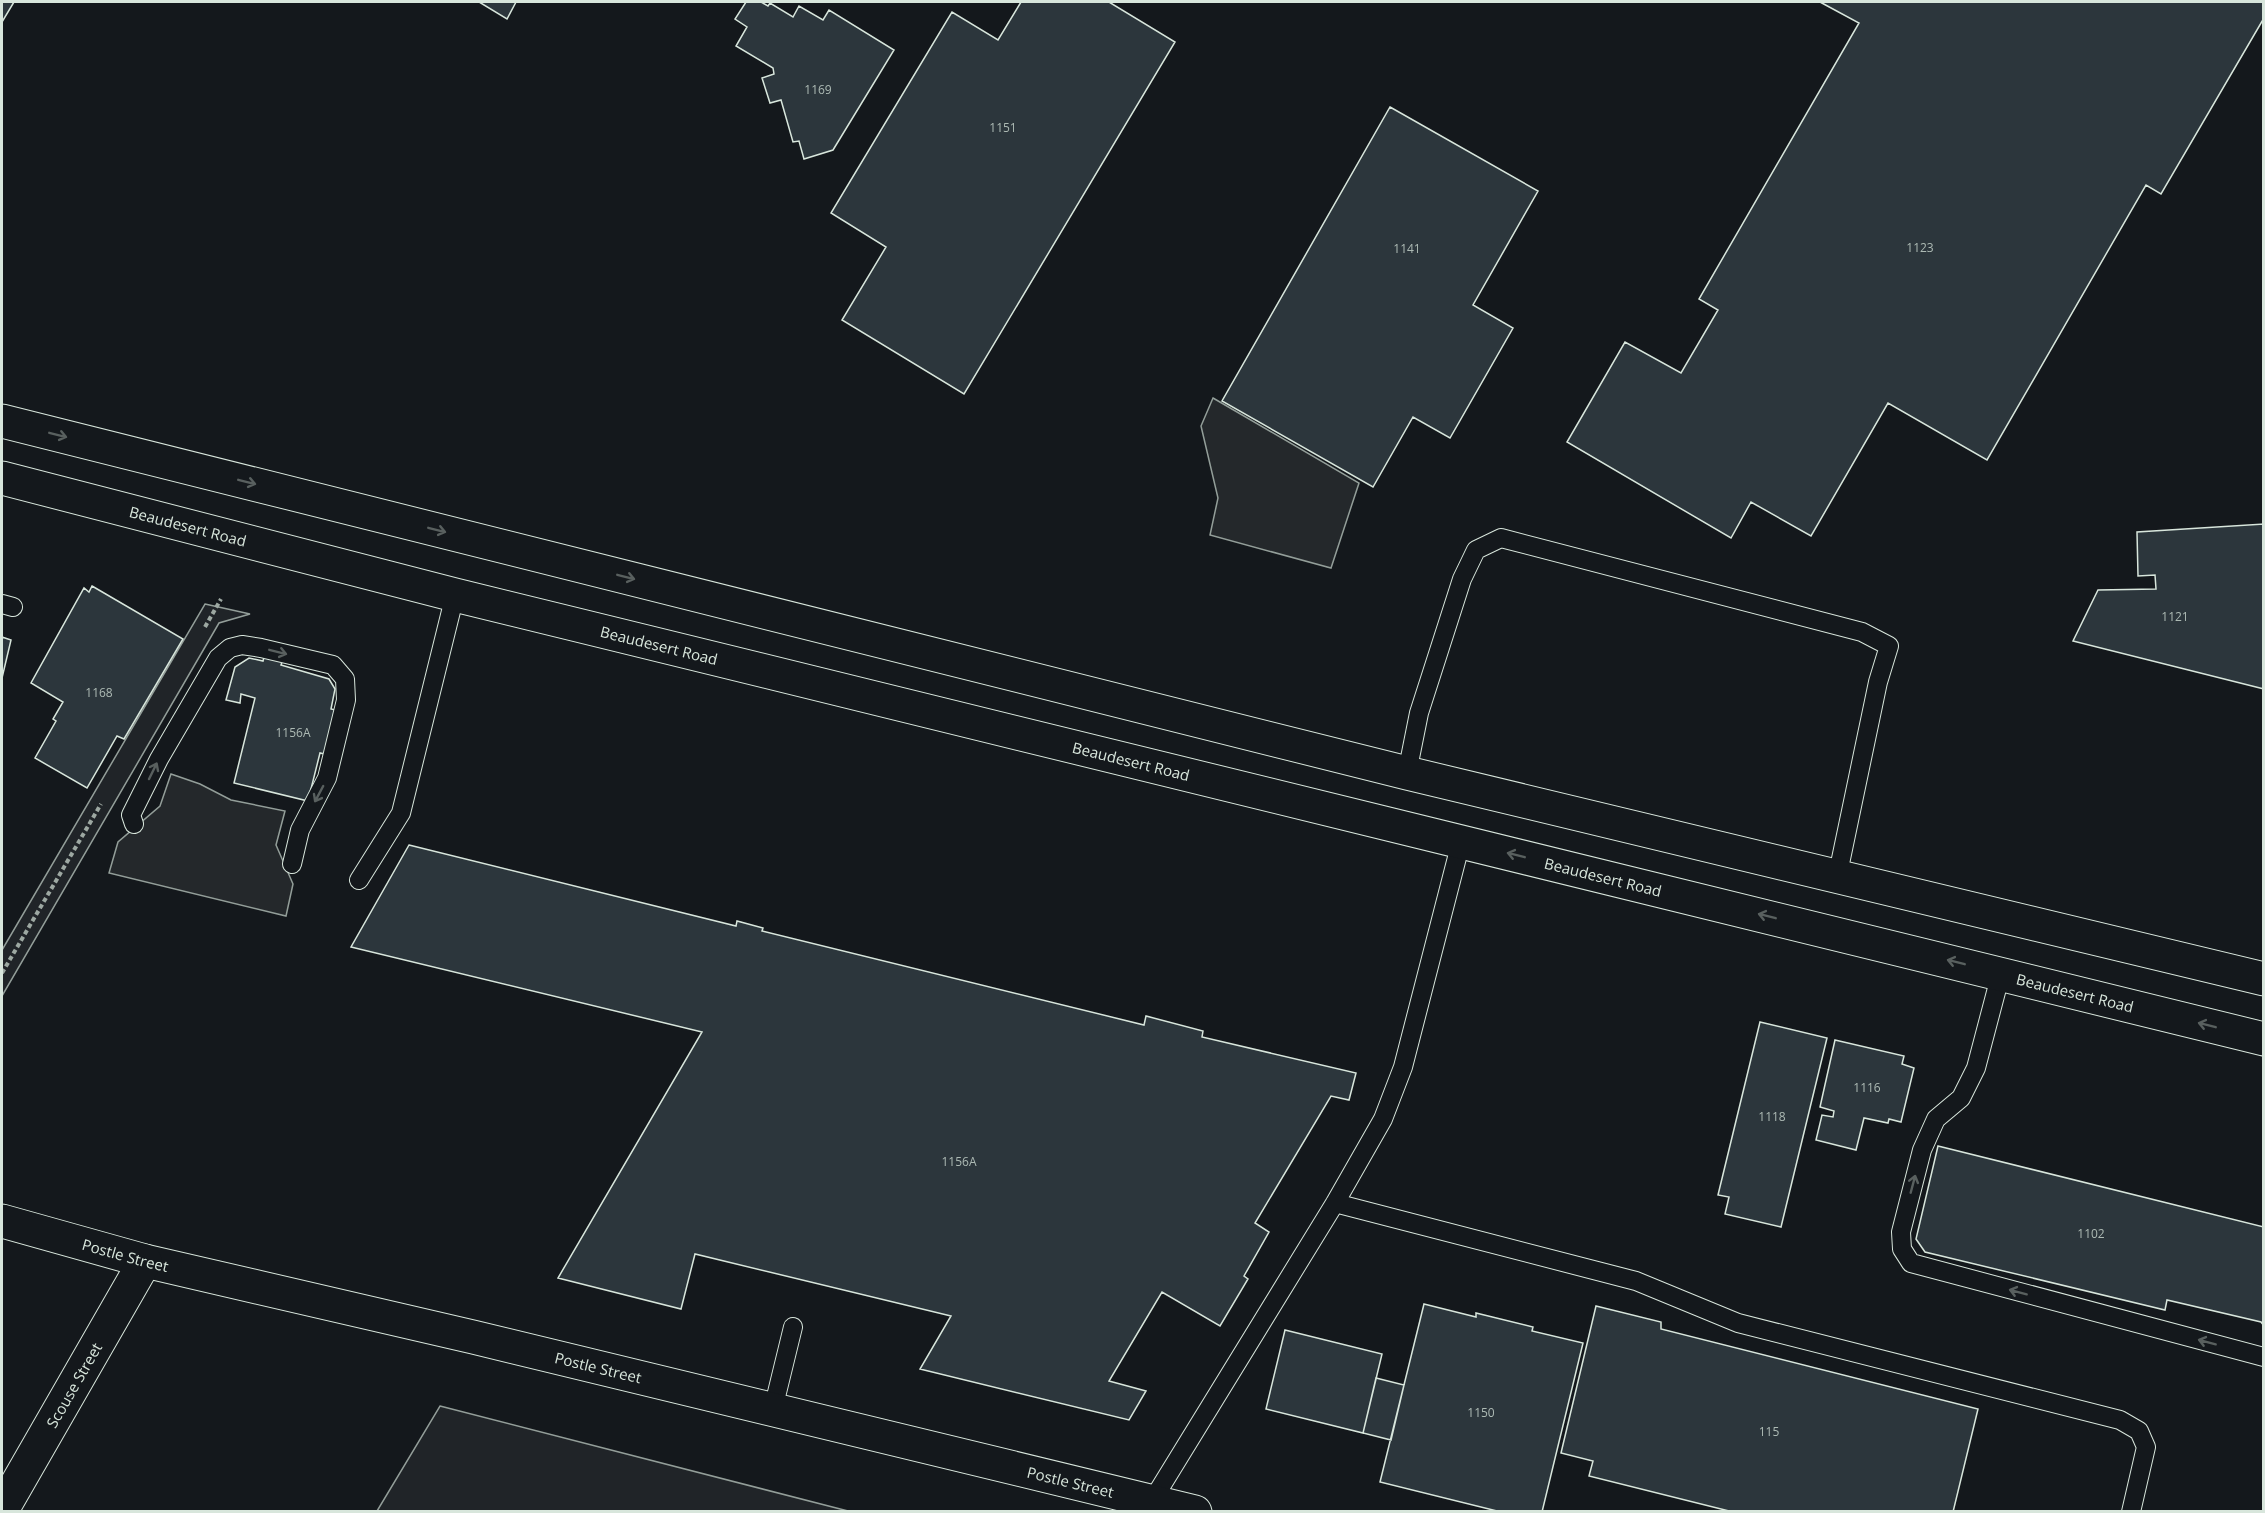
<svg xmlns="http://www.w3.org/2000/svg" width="2265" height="1513" viewBox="0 0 2265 1513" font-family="'Open Sans',sans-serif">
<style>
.green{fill:#202428;stroke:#939e99;stroke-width:1.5}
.parking{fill:#24282b;stroke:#939e99;stroke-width:1.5}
.building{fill:#2c363c;stroke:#d8e6dc;stroke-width:1.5}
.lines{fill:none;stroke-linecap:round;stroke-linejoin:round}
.lane-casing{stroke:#d8e6dc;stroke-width:20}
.street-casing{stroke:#d8e6dc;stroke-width:35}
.highway-casing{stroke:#d8e6dc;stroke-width:35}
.path{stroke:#9da8a2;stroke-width:4;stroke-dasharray:4.5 3;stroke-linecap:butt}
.lane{stroke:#14181c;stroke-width:18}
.street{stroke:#14181c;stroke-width:33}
.highway{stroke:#14181c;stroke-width:33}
.oneway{stroke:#59605f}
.labels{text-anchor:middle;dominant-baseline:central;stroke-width:4.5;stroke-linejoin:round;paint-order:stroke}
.number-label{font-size:12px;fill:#adbab4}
.street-label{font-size:15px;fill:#d8e6dc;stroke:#14181c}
</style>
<rect width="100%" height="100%" fill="#14181c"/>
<path class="green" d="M205,604L250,614L219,623L2,996V950Z
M440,1406L848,1511H377Z"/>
<path class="parking" d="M1213,398L1359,483L1331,568L1210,535L1218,498L1201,426Z
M171,774L200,784L231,800L285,811L276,845L293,884L286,916L109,873L118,842L160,806Z"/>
<path class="building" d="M2,2H14L2,22Z
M479,2H516L507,19Z
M746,2H761L768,6L770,3L793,17L799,6L823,20L829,10L894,50L833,150L804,159L799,141L793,142L781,100L770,103L762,78L774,74L773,68L736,46L747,27L735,19Z
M1021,2H1109L1175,42L964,394L842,320L886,247L831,213L952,12L998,40Z
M1820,2H2264V18L2161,194L2146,185L1987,460L1888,403L1811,536L1751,502L1731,538L1567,442L1625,342L1681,373L1718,310L1699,299L1859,23Z
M1390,107L1538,191L1473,305L1513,328L1450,438L1413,417L1373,487L1222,401Z
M2264,524V689L2073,641L2098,590L2156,589L2155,575L2138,576L2137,532Z
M92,586L183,639L124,739L117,736L87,788L35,758L56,721L53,719L63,702L31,683L84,588L89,592Z
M2,637L11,640L2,678Z
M266,649L285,654L281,665L329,679L335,689L331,709L344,712L333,756L320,753L308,801L234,783L255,698L241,694L240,703L226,700L235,667L249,658L263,661Z
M409,845L736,926L737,921L763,928L762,931L1144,1025L1146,1016L1203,1031L1202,1037L1356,1073L1349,1100L1331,1096L1255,1223L1269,1232L1244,1276L1248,1279L1220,1326L1162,1292L1109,1381L1146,1391L1129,1420L920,1369L951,1316L695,1254L681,1309L558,1278L702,1032L351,947Z
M1760,1022L1827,1038L1781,1227L1725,1214L1729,1197L1718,1195Z
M1835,1040L1904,1056L1902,1064L1914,1068L1901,1122L1889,1119L1888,1123L1864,1118L1856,1150L1816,1140L1822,1115L1833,1117L1834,1111L1820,1107Z
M1938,1146L2264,1227V1326L2261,1322L2167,1300L2165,1310L1925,1252L1916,1239Z
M1424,1304L1476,1317V1313L1533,1327L1532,1331L1583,1343L1542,1512H1501L1380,1482Z
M1596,1306L1661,1322V1329L1978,1409L1953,1512H1733L1589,1476L1593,1461L1561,1453Z
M1285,1330L1382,1354L1363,1433L1266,1409Z
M1376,1378L1404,1385L1391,1440L1363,1433Z"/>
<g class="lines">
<g class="lane-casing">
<path id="lane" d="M2,604L13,607
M1407,773L1419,713L1462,579L1476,550L1501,538L1862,632L1889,646L1878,682L1837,878
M134,824L131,815L159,759L218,658L230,648L242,645L261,648L333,665L345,679L346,700L327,778L300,830L292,864
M359,880L401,813L455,595
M2001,973L1976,1068L1961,1098L1936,1119L1922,1150L1901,1232L1902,1249L1911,1263L2264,1357
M1335,1203L1636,1281L1738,1323L2120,1420L2139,1431L2146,1447L2131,1512
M773,1409L793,1327
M1152,1501L1335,1203L1383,1119L1403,1067L1461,842"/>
</g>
<g class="street-casing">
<g id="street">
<path id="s1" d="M2,1221L145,1261L473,1337L1195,1512"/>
<path id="s2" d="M2,1510L145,1261"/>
</g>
</g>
<g class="highway-casing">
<g id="highway">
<path d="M2,421L1407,773L2264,979"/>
<path id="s3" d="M2,478L455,595L2264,1039"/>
</g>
</g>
<path class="path" d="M205,627L221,599
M2,973L101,804"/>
<use href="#lane" class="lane"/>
<use href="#street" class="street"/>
<use href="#highway" class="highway"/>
</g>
<defs><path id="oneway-shaft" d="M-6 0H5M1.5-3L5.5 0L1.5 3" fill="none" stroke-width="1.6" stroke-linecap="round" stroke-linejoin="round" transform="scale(1.5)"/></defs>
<g class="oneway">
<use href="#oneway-shaft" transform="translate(58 435) rotate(14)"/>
<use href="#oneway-shaft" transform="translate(247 482) rotate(14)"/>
<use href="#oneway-shaft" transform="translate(437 530) rotate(14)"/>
<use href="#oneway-shaft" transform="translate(626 577) rotate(14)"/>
<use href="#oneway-shaft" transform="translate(278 652) rotate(14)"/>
<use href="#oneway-shaft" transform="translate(153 771) rotate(-64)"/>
<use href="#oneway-shaft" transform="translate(319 794) rotate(118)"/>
<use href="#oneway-shaft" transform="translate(1516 855) rotate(-166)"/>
<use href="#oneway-shaft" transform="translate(1767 916) rotate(-166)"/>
<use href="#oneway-shaft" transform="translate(1956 962) rotate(-166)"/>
<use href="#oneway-shaft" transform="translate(2207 1025) rotate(-166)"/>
<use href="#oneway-shaft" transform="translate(1913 1184) rotate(-75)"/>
<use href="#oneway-shaft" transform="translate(2018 1292) rotate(-165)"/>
<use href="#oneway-shaft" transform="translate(2207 1342) rotate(-165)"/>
</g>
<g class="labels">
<g class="number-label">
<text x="818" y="89">1169</text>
<text x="1003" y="127">1151</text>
<text x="1920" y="247">1123</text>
<text x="1407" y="248">1141</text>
<text x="2175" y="616">1121</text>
<text x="99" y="692">1168</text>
<text x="293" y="732">1156A</text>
<text x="1867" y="1087">1116</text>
<text x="1772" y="1116">1118</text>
<text x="959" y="1161">1156A</text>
<text x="2091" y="1233">1102</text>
<text x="1481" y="1412">1150</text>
<text x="1769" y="1431">115</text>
</g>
<g class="street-label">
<text stroke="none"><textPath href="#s3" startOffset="192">Beaudesert Road</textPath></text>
<text stroke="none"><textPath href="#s3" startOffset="678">Beaudesert Road</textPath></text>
<text stroke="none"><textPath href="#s3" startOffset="1164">Beaudesert Road</textPath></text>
<text stroke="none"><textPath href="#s3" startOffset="1650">Beaudesert Road</textPath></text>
<text stroke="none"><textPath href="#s3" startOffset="2136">Beaudesert Road</textPath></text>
<text stroke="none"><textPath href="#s1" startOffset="128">Postle Street</textPath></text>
<text stroke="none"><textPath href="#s1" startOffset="614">Postle Street</textPath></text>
<text stroke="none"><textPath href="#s2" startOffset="144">Scouse Street</textPath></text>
<text stroke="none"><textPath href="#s1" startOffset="1100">Postle Street</textPath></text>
</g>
</g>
<rect width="2265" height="1513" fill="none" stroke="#d8e6dc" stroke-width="6"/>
</svg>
